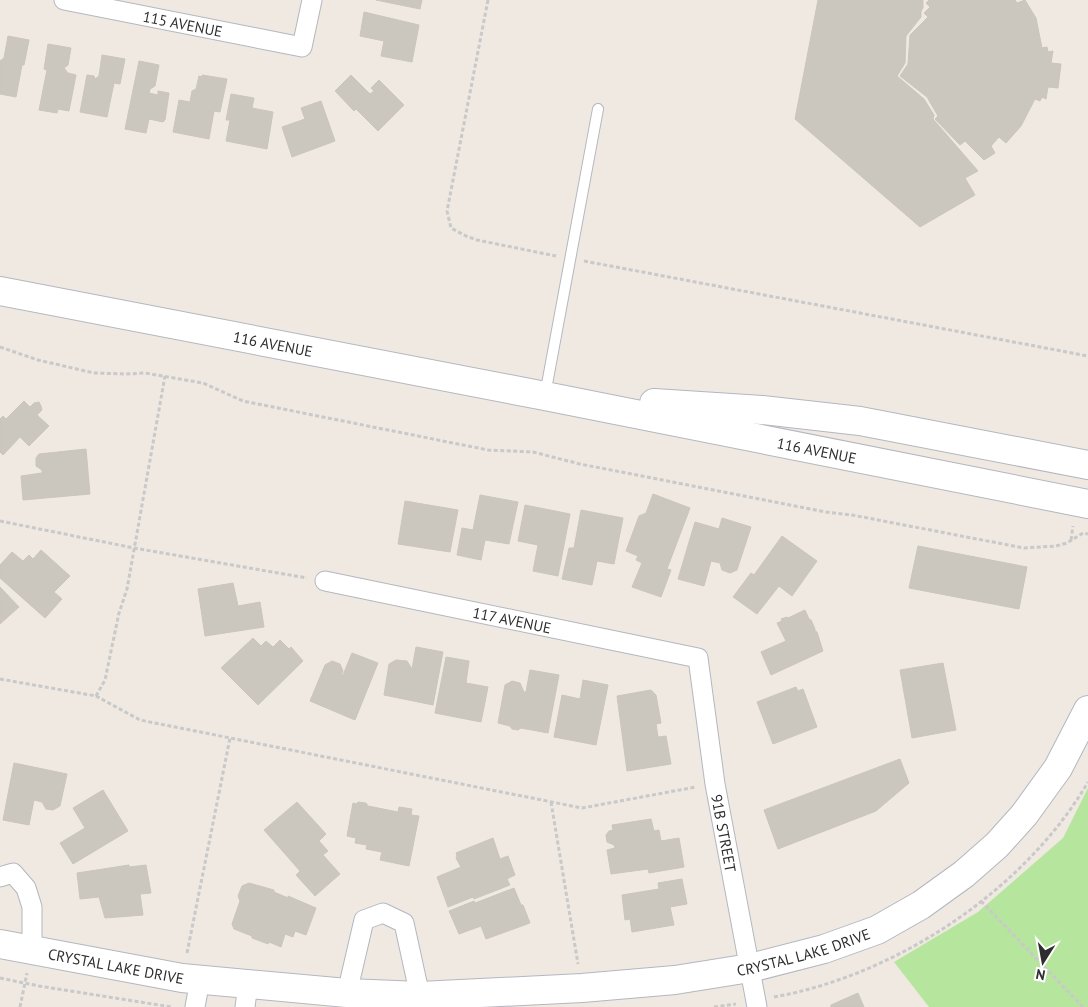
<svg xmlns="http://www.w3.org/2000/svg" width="1088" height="1007" viewBox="0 0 1088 1007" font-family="'PT Sans',sans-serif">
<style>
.green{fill:#b6e59e}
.building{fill:#cbc7bf;stroke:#cbc5ba}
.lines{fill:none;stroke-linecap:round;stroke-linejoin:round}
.lane-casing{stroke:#b4b7c1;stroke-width:12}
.street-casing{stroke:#b4b7c1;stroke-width:21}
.secondary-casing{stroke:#b4b7c1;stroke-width:30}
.path{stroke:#c9c9c9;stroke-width:3;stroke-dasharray:4 2.5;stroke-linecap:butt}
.lane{stroke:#fff;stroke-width:10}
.street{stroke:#fff;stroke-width:19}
.secondary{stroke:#fff;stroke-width:28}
.labels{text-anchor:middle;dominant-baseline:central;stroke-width:4;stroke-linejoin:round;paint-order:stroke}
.street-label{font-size:15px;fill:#2e2e2e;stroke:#fff}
</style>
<rect width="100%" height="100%" fill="#efe9e1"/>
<path class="green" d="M1088,788V1007H929L894,962L978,912L1063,838Z"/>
<path class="building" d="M376,0H422L420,9Z
M818,0H923V8L921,11V17L906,36L905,63L897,76L924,99L934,115L933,119L978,171L965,178L975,195L920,227L795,119Z
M929,0H1015L1017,3L1025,0L1036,18L1042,48L1047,47L1048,52L1053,51L1051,63L1061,64L1058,88L1048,87L1046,99L1042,97L1040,101L1035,99L1021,126L1006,143L999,137L991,146L995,153L984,160L965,141L960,145L935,119L938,116L927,97L900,76L908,64L910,35L928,17L924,13L930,7L926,3Z
M364,12L419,25L412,62L381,56L384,41L360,36Z
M8,36L29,40L24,65H22L16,97L0,94V61L4,58Z
M48,44L71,48L68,65L64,68L68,73L76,75L69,111L58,109L57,113L39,110L47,70L44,69Z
M102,55L125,59L120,84L114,83L107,117L80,112L87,75L94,76L95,79L99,76Z
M139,61L159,65L155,86L150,89L149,93L158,95V91L169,93L165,120L163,122L149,119L146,133L125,129Z
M202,75L227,79L220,112L214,111L209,139L173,132L179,100L190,102L192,91L196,89L199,76L202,77Z
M351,75L370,94L374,91L371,88L379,80L404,105L378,131L356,109L354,111L335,91Z
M231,94L254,98L252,108L273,112L267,149L226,141L230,120H226Z
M321,101L335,141L292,157L282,127L305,119L301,108Z
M24,401L30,407L34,403L39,402L41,406L42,410L37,415L49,426L29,446L20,437L3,455L0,452V419L3,416L6,419Z
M86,449L90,494L23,500L21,476L42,473V470L36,466V458L39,454Z
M653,494L690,508L667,569L671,570L661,597L632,587L642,563L636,560L638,556L626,551L639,516L646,513Z
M480,495L518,502L509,544L485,540L481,560L457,555L462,528L473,530Z
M405,501L458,510L450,552L398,544Z
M525,505L570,514L558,576L533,571L538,545L518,541Z
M581,510L623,518L614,564L597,561L592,585L562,579L569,548H574Z
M722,518L751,527L737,570L730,573L722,570L720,563L711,561L704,586L678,579L695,522L719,529Z
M782,536L817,561L792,596L779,586L757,614L733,597L751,573L754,575Z
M918,546L1027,567L1019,609L909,588Z
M41,550L70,576L54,592L62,599L45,618L0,578V565L12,552L23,561L29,555L33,559Z
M233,583L238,606L260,602L264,627L205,636L198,589Z
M0,587L19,607L0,624Z
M805,610L809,619L811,620L815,629V631L817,632L823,651L771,675L761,652L786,641L777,623L782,621L781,619L787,617L788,618Z
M253,638L261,646L266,641L273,647L280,640L289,649L291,647L303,661L258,705L221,668Z
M416,647L443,652L433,705L384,695L389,664L396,660L407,661L412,669Z
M352,653L378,663L355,720L310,701L325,665L332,661L340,664L343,671L341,675H343Z
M446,657L469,661L466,683L488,687L481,722L435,713Z
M943,663L956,730L912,738L900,670Z
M530,670L559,675L548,733L521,728L518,730L512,729L510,726L498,723L505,685L512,681L520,683L524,692H526Z
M583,680L608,685L596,745L554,737L562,695L580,699Z
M796,687L798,691L803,689L817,727L773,744L757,702Z
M651,690L656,695L661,723L656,724L658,737L666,736L671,764L627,771L617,696Z
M900,759L909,783L876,811L778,849L764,810Z
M14,763L67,774L60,806L53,810L46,809L42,802L34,800L29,825L3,820Z
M103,790L128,831L73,864L60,843L85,828L73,808Z
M297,802L326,834L319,841L328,851L323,855L340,874L315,896L296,875L300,871L264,830Z
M358,802L366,803L368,806L398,812L399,807L412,809L411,815L419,816L409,866L380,860L382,852L366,849L367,845L355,843L356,838L347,836L353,803L357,804Z
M651,819L654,831L659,830L661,841L679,838L684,867L649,873L648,869L611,874L607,850L615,848L614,845L607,842L606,835L609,831L613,830L612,825Z
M493,838L500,859L508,856L515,875L507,879L510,885L474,899L473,897L448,907L437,877L461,867L456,858L457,856L456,853Z
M129,865V867L146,865L151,893L140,894L143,915L105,918L99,897L80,899L77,873Z
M682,879L687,904L670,907L674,925L632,932L630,919L625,920L622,895L659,889L658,883Z
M249,883L274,890V892L288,898V896L316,908L306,935L295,931L293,937L285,934L281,947L269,942L268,944L252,938V936L234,929L232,924L240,901L238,896L242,886Z
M514,888L521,905H523L530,923L486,939L481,926L459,934L449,911L474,901L475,903Z
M858,993L864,1007H831V1005Z"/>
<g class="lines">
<g class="lane-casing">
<path id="lane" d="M545,395L598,109"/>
</g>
<g class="street-casing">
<g id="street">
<path id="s1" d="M64,0L302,47L312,0"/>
<path id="s2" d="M325,581L698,658L715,784L757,1007"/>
<path d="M0,877L13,873L26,888L32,907V951"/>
<path d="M347,993L364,920L383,913L404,923L420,996"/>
<path d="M195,1007L200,980"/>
<path d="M245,1007L248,984"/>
</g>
</g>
<g class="secondary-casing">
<g id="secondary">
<path id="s3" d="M0,291L545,396L1088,504"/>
<path d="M654,403L762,410L860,421L1088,465"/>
<path id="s4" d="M0,944L182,978L347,993L420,996L582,988L675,980L750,968L824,949L877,930L921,905L964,874L997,845L1024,815L1058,768L1088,710"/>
</g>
</g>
<path class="path" d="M488,0L447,211L451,228L466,236L477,240L556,256
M584,261L1088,356
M0,347L38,360L94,373L126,374L145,373L203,383L243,401L488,450L533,452L580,464L826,512L852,515L1024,548L1056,546L1067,543L1083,533L1088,534
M0,521L134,548L307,578
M1071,540L1073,526
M0,679L96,696L105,680L119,613L127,589L165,376
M96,696L140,720L582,808L696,787
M551,802L578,964
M981,901L1083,1007
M187,953L230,738
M0,978L39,986L172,1007
M774,997C897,975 1025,890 1088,782
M20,1007L27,973
M714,1007L736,1004"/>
<use href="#lane" class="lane"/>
<use href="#street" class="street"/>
<use href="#secondary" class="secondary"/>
</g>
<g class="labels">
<g class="street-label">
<text stroke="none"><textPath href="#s1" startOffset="121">115 AVENUE</textPath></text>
<text stroke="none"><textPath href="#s3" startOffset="278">116 AVENUE</textPath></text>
<text stroke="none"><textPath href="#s3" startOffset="832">116 AVENUE</textPath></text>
<text stroke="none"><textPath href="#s2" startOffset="191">117 AVENUE</textPath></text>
<text stroke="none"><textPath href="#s2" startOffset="558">91B STREET</textPath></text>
<text stroke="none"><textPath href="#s4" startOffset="811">CRYSTAL LAKE DRIVE</textPath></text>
<text stroke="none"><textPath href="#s4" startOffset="118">CRYSTAL LAKE DRIVE</textPath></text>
</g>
</g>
<g transform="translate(1043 962) rotate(191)" stroke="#ffffff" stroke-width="4" paint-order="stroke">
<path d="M0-4L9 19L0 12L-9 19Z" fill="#2e2e2e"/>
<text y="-8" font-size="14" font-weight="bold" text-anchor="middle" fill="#2e2e2e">N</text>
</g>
</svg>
